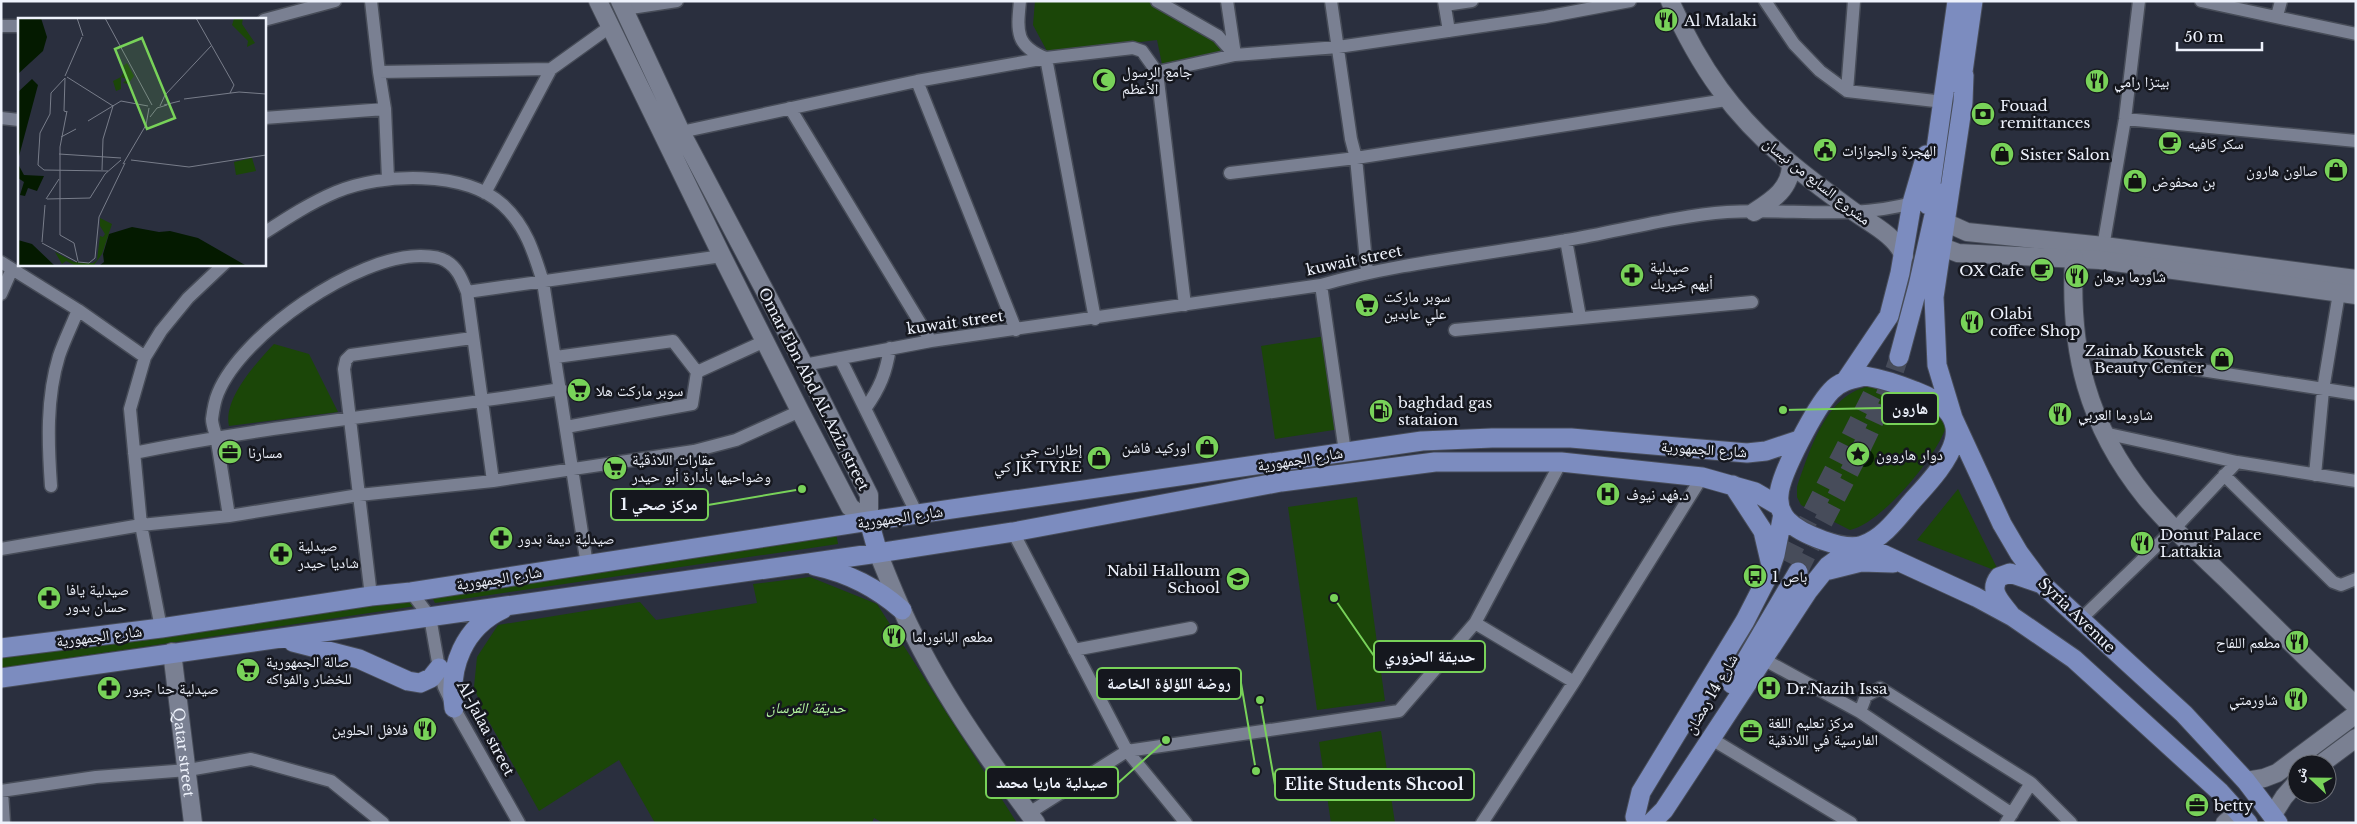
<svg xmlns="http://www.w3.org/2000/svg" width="2357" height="824" viewBox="0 0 2357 824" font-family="'Libre Baskerville','Noto Naskh Arabic',serif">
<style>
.green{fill:#1b4608}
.water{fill:#041a00}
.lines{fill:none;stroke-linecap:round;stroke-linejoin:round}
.primary-tunnel{stroke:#474c5a;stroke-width:19;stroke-dasharray:19 9;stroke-linecap:butt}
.street-casing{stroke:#474c58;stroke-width:15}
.secondary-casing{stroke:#474c58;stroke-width:20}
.primary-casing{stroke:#474c58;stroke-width:21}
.street{stroke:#7a8092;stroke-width:12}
.secondary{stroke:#7a8092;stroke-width:18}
.primary{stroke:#7c8cbf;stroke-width:19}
.labels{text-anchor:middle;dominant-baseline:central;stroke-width:5;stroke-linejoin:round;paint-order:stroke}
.poi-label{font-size:15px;fill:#eef2fc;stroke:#15171e;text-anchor:start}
.street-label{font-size:15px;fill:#eef2fc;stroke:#15171e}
.park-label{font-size:15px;font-style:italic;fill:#b7faa3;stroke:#15171e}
.inset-road{fill:none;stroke:#787d8a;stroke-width:1}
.view{fill:#78d259;fill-opacity:0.15;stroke:#78d259;stroke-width:2.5}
.inset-edge{fill:none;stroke:#eef2fc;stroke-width:2.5}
.leader{fill:none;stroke:#78d259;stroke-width:2}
.callout-dot{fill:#78d259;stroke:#15171e;stroke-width:2}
.callout{fill:#15171e;stroke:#78d259;stroke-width:2}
.callout-label{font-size:16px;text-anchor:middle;font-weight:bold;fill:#eef2fc}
</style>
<rect width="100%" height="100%" fill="#2a2f3e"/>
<path class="green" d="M1035,1H1150L1214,39L1224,51L1162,64L1157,40L1048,53L1033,25Z
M1326,336L1340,429L1275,439L1261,346Z
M274,344L309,354L338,412L229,426C223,399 256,363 274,344Z
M1871,386C1887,387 1930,403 1941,416C1943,418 1945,424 1946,427C1936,457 1882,523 1850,530L1801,505L1797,497V487C1810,450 1826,393 1871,386Z
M1958,489L1999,572L1917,540Z
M1357,497L1385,701L1317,710L1288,507Z
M836,533L838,544L435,603L430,593Z
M810,577L877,604L1017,823H883L874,818L872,823H655L619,760L539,811L483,711L474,687L477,657L498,625L640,602L656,620L757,603L753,584Z
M407,595L416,606L1,668V656Z
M1381,731L1395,823H1331L1319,742Z"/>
<path class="water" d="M1856 458a9 9 0 1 1 18 0a9 9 0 1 1-18 0Z"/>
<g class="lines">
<path class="primary-tunnel" d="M1787,562L1880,379
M1798,572C1832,501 1875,433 1899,357"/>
<g class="street-casing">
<path id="street" d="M371,1L379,72L385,109L388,179
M1020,1C1017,31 1015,46 1046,58
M1157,1L1218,36L1235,55
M1227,1L1235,55
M1331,1L1351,139L1356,158L1367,272
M1444,1L1449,31
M1765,1L1794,44L1820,71L1847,91L1944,102
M2201,1L2356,34
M1445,5L1472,1
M624,9L677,1
M2277,16L2281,1
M264,20L335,1
M1,26H19
M1046,58L1095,319
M379,72L551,69L611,26
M1157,72L1235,55L1338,47L1545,17L1630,1
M917,81L1016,330
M1847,91L1854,1
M790,108L931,341
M1,118L19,120
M264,118L385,109
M2125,119L2356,141
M681,132L917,81L1046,58L1133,48L1142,51L1157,72L1185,305
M1230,173L1356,158L1726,100
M485,193L551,69
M264,233C287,218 310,203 336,192C381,173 465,170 503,205C526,226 534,253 543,282L587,565
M1566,240L1580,317
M2102,253L2125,119L2139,1
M1,262L78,310L145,357
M1321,285L1345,452
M467,292L722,256
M1,294L12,269
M1455,330L1752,302
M2078,351L2356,394
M556,357L673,341L697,372
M840,358L917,514
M804,365L931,341L1321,285C1401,262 1485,255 1567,240C1620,231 1674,216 1727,212C1790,208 1851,220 1912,203
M865,409C880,388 886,373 890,348
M566,427L692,404L697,372L765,341
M2104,433L2237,462L2356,481
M134,453C275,424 419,412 561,389
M2224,475L2333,582L2341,585L2356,579
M2315,475L2323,390L2339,293
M51,486C48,444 46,398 59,356C64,341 72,325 78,310
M229,516C225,491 221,466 217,441C216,434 212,426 212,419C213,411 215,400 218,393C242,334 357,255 421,256C428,256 440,257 446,261C458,268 462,280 467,292L493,481
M1013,532L1127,751L1186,823
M1,549L141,525L229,516L359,495L493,481L694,451L736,440L800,411
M411,592L430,617L439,668L444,687L454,708L519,823
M371,596L344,369L346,360L351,355L472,338
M2081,619L2174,529L2237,462
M1475,623L1574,682
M161,628L141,525L130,409L145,357L161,331L188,298L224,264
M1074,650L1191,628
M1763,659L1860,712L2012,814
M1860,712L1866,696L1880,688L2031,783L2071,823
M1710,738L1851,823
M1,791L96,777L188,770L251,759L331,781L383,823
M2,791L4,823
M1029,813L1127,751L1399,711L1475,623L1561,462
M1482,823L1574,682L1702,477
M2006,823L2031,783"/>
</g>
<g class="secondary-casing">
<g id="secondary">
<path d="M598,1L722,256L800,411L850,507L869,521V495L804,365L681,132L620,1"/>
<path d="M1670,1C1700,68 1733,115 1789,162C1810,180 1831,195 1853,211C1871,224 1895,235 1904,256"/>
<path d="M1754,212C1773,200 1791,188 1791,164"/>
<path d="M1947,223L1967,232L2104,246L2356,279"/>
<path d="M1942,247L1958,253L2100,260L2356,295"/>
<path d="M2074,258C2069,351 2087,425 2146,498C2170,527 2199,553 2226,579C2269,621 2312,664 2356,706"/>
<path d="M878,553C886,572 893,591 902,610C936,686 986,756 1036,823"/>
<path id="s1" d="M172,652L193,823"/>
<path d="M2321,764L2356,738"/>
<path d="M2246,781L2264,778L2277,773L2356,714"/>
<path d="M2272,816L2284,797L2297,782"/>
<path d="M2225,823L2240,811"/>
</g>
</g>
<g class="primary-casing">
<path id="primary" d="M1964,75L1963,102L1934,297L1937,365L1953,418L2002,524L2019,553L2042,584L2184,714L2246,781L2278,823
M1961,86L1973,1
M1928,205L1957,1
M1899,357L1918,286L1939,193
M1865,376C1883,379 1898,384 1915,391C1986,418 1949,461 1913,500C1899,516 1884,538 1863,545C1845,552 1800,534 1787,520C1781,513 1778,504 1779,495C1780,474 1816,407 1831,391C1840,381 1852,379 1865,376Z
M1846,380L1889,316L1900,273L1912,203L1926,155
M1733,485L1763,531L1770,561
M869,521L878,553
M1863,545L1976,597L2013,617L2074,659L2220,792L2248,823
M815,566C848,573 876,587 902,610
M1829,570L1861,562L1893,563
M2010,614C2001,602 1988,591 1999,577L2010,573L2042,584
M293,642L359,659L408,681L420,683L431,678L439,668
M1,648L161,628L371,596L411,592L869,521L1422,441L1492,438H1571L1747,453L1766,451L1799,440
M1,678L878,553L1013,532L1281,482L1435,462H1561L1702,477L1755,492L1779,506
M1732,684L1798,572
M454,708C448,667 464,627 503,609
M1635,817L1641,792L1745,621L1767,578L1775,555L1783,514
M1651,823L1664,810L1808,591L1828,566L1854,547"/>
</g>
<use href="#street" class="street"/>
<use href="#secondary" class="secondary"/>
<use href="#primary" class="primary"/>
</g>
<defs>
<g id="restaurant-disc" transform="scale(1.25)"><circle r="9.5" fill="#78d259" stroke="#15171e"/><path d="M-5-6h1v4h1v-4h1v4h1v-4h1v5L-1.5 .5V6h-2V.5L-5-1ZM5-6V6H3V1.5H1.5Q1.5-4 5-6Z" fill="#111"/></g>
<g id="mosque-disc" transform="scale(1.25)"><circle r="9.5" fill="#78d259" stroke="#15171e"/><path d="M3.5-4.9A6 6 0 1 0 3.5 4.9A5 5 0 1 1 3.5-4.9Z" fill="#111"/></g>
<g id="bank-disc" transform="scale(1.25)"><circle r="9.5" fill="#78d259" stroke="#15171e"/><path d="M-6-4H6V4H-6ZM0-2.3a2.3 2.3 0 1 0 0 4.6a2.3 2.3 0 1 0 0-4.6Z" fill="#111"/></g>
<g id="cafe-disc" transform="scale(1.25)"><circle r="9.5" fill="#78d259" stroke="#15171e"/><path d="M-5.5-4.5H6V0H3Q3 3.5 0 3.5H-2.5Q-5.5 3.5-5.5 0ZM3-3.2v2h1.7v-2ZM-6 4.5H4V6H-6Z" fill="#111"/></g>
<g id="civic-disc" transform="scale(1.25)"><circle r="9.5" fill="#78d259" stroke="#15171e"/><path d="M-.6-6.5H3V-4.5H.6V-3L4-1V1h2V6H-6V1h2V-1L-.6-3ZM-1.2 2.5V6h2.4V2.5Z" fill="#111"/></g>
<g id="shop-disc" transform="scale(1.25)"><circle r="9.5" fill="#78d259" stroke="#15171e"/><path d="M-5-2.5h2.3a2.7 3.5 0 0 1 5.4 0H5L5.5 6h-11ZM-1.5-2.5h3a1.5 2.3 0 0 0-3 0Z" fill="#111"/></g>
<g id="pharmacy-disc" transform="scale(1.25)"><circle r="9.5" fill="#78d259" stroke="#15171e"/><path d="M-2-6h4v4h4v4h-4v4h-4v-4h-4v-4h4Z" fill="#111"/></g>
<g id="supermarket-disc" transform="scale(1.25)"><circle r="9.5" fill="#78d259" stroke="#15171e"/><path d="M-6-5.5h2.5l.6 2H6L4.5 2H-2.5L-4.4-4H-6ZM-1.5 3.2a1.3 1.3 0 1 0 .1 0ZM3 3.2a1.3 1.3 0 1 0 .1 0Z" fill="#111"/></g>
<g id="fuel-disc" transform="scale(1.25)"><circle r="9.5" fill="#78d259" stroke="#15171e"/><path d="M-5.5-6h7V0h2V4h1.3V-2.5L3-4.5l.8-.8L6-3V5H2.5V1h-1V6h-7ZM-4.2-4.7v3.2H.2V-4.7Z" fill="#111"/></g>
<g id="office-disc" transform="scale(1.25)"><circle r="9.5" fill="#78d259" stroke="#15171e"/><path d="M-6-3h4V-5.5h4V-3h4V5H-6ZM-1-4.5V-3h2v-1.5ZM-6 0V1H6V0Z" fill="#111"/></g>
<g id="sight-disc" transform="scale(1.25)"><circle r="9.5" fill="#78d259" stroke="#15171e"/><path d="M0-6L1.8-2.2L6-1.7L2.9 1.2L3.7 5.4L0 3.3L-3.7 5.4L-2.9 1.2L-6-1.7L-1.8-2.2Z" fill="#111"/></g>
<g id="hospital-disc" transform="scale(1.25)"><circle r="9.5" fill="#78d259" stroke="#15171e"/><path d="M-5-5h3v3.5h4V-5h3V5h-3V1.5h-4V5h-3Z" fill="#111"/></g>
<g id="bus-disc" transform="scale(1.25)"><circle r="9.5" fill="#78d259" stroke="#15171e"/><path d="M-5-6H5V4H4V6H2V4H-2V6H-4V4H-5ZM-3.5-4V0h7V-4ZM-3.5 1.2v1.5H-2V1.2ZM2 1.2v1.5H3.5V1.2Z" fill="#111"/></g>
<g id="school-disc" transform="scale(1.25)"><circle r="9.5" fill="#78d259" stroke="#15171e"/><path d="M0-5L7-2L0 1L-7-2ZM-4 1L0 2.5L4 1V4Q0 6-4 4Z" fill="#111"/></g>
</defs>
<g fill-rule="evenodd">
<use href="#restaurant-disc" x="1666" y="20"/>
<use href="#mosque-disc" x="1104" y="80"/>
<use href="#restaurant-disc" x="2097" y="81"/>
<use href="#bank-disc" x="1983" y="114"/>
<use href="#cafe-disc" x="2170" y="143"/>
<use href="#civic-disc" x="1825" y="150"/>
<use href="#shop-disc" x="2002" y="154"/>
<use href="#shop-disc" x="2336" y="170"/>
<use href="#shop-disc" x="2135" y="181"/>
<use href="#cafe-disc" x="2042" y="270"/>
<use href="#pharmacy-disc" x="1632" y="275"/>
<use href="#restaurant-disc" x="2077" y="276"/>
<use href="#supermarket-disc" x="1367" y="305"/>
<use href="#restaurant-disc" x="1972" y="322"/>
<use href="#shop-disc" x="2222" y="359"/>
<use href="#supermarket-disc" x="579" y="390"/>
<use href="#fuel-disc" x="1381" y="411"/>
<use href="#restaurant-disc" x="2060" y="414"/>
<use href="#shop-disc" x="1207" y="447"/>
<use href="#office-disc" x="230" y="452"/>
<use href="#sight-disc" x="1858" y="454"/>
<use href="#shop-disc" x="1099" y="458"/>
<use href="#supermarket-disc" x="615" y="468"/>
<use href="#hospital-disc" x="1608" y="494"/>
<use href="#pharmacy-disc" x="501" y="538"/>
<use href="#restaurant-disc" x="2142" y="543"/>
<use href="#pharmacy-disc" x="281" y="554"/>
<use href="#bus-disc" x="1755" y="576"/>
<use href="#school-disc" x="1238" y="579"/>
<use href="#pharmacy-disc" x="49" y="598"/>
<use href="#restaurant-disc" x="894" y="636"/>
<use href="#restaurant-disc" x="2297" y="642"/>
<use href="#supermarket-disc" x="248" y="670"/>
<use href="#pharmacy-disc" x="109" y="688"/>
<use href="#hospital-disc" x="1769" y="688"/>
<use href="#restaurant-disc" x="2296" y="699"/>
<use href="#restaurant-disc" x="425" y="729"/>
<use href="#office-disc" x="1751" y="731"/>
<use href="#office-disc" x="2197" y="805"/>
</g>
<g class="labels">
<g class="poi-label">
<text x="1684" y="20">Al Malaki</text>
<text x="1122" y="71">جامع الرسول<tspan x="1122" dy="17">الأعظم</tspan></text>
<text x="2114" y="81">بيتزا رامي</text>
<text x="2000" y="105">Fouad<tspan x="2000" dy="17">remittances</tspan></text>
<text x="2188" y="143">سكر كافيه</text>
<text x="1842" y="150">الهجرة والجوازات</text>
<text x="2020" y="154">Sister Salon</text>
<text x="2318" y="170" text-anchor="end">صالون هارون</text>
<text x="2152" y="181">بن محفوض</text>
<text x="1650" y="266">صيدلية<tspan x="1650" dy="17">أيهم خيربك</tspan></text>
<text x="2024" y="270" text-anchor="end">OX Cafe</text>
<text x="2094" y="276">شاورما برهان</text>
<text x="1384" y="296">سوبر ماركت<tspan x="1384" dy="17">علي عابدين</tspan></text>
<text x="1990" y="313">Olabi<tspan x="1990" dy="17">coffee Shop</tspan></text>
<text x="2204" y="350" text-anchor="end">Zainab Koustek<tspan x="2204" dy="17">Beauty Center</tspan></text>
<text x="596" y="390">سوبر ماركت هلا</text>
<text x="1398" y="402">baghdad gas<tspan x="1398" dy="17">stataion</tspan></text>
<text x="2078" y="414">شاورما العربي</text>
<text x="1190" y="447" text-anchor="end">اوركيد فاشن</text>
<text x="1082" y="449" text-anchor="end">إطارات جي<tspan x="1082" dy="17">كي JK TYRE</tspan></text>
<text x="248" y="452">مسارنا</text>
<text x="1876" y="454">دوار هاروون</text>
<text x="632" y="459">عقارات اللاذقية<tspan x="632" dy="17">وضواحيها بأدارة أبو حيدر</tspan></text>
<text x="1626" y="494">د.فهد نيوف</text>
<text x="2160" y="534">Donut Palace<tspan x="2160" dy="17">Lattakia</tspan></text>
<text x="518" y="538">صيدلية ديمة بدور</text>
<text x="298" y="545">صيدلية<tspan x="298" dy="17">شاديا حيدر</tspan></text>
<text x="1220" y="570" text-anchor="end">Nabil Halloum<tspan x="1220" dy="17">School</tspan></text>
<text x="1772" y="576">باص 1</text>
<text x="66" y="589">صيدلية يافا<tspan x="66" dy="17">حسان بدور</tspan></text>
<text x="912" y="636">مطعم البانوراما</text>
<text x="2280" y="642" text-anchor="end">مطعم اللفاح</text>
<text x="266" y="661">صالة الجمهورية<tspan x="266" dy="17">للخضار والفواكه</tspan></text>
<text x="126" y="688">صيدلية حنا جبور</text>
<text x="1786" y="688">Dr.Nazih Issa</text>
<text x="2278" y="699" text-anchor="end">شاورمتي</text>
<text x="1768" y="722">مركز تعليم اللغة<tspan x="1768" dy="17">الفارسية في اللاذقية</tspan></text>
<text x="408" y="729" text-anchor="end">فلافل الحلوين</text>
<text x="2214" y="805">betty</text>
</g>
<g class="street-label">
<text transform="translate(1817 181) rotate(38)">مشروع السابع من نيسان</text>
<text transform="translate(1354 260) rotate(-12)">kuwait street</text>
<text transform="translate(955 322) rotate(-8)">kuwait street</text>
<text transform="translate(814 389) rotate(63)">Omar Ebn Abd AL Aziz street</text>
<text transform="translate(1704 449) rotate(4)">شارع الجمهورية</text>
<text transform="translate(1300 459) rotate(-9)">شارع الجمهورية</text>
<text transform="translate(900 517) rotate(-8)">شارع الجمهورية</text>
<text transform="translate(499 578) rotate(-9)">شارع الجمهورية</text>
<text transform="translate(2077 615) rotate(44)">Syria Avenue</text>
<text transform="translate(99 636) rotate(-7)">شارع الجمهورية</text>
<text transform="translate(1711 694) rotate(-60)">شارع 14 رمضان</text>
<text transform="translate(486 728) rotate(62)">Al-Jalaa street</text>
<text stroke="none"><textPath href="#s1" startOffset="101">Qatar street</textPath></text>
</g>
<g class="park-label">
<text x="806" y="707">حديقة الفرسان</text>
</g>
</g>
<g transform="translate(18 18)">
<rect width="248" height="248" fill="#2a2f3e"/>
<path d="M225,0L224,6L237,25L229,29L230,23L214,7L216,1ZM109,45L116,58L110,66L105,65L109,61L103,59V71L98,73L95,63L103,59L107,51L104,49ZM234,140L238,153L218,157L216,144ZM82,200L94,206L84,236L76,247H56L48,243L44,246L37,234L56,244L75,245L79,242L82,218L85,219L87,216L82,208Z" fill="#1b4608"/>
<path d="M0,0H23L29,19L25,33L0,56ZM14,61L20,67L0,142V74ZM0,146L6,157L26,158L19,173L10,170L7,178L2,177L6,164L0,160ZM114,209L141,214L152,213L180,220L227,247H82L86,244L85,236L91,216ZM0,222L14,226L36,247H0Z" fill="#041a00"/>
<path class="inset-road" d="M59,0L65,18M87,0L134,87M178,0L216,67L212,75M47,58L64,19M49,59L95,88L85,121L84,152M166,81L221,74L248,76M146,87L162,83M142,88L147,77L193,28M49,94L46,93L47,60L33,75L32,96L22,115L20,147L26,152L90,153M132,99L139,90L149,87M70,103L103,83L130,88M43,119L58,111M41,136L103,140M113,142L171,149L248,137M105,146L128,107L131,90M28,181L41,161M29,181L72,180L87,156L103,142M42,217V129L49,93M42,217L56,225L60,243M24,224L27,187M24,225L59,244M60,244L71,245L77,240L81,199L107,145"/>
<path class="view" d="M124,20L157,100L129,111L97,31Z"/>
<rect width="248" height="248" class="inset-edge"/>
</g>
<path class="leader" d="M1783 410L1882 408M802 489L708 505M1334 598L1374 656M1256 771L1241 683M1166 740L1118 783M1260 700L1275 785"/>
<g class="callout-dot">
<circle cx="1783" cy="410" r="5"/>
<circle cx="802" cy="489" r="5"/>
<circle cx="1334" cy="598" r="5"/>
<circle cx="1256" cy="771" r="5"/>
<circle cx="1166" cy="740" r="5"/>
<circle cx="1260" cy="700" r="5"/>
</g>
<g class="callout">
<rect x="1882" y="393" width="56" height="31" rx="5"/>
<rect x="611" y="489" width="97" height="31" rx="5"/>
<rect x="1374" y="641" width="111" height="31" rx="5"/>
<rect x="1097" y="668" width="144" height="31" rx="5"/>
<rect x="986" y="767" width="132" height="31" rx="5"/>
<rect x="1275" y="769" width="199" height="31" rx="5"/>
</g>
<g class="callout-label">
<text x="1910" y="414">هارون</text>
<text x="659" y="510">مركز صحي 1</text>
<text x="1430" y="662">حديقة الحزوري</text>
<text x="1169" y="689">روضة اللؤلؤة الخاصة</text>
<text x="1052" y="788">صيدلية ماريا محمد</text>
<text x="1374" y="790">Elite Students Shcool</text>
</g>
<rect width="2357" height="824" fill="none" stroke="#eef2fc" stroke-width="5"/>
<g transform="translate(2312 779) rotate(292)"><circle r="24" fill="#15171e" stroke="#6c6f77"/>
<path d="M0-4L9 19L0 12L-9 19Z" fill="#78d259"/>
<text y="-8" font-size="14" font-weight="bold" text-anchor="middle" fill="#eef2fc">ش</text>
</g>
<path d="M2177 42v8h85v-8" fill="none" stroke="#eef2fc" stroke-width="2.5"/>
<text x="2184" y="42" font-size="15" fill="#eef2fc" stroke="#15171e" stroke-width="4" paint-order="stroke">50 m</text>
</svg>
